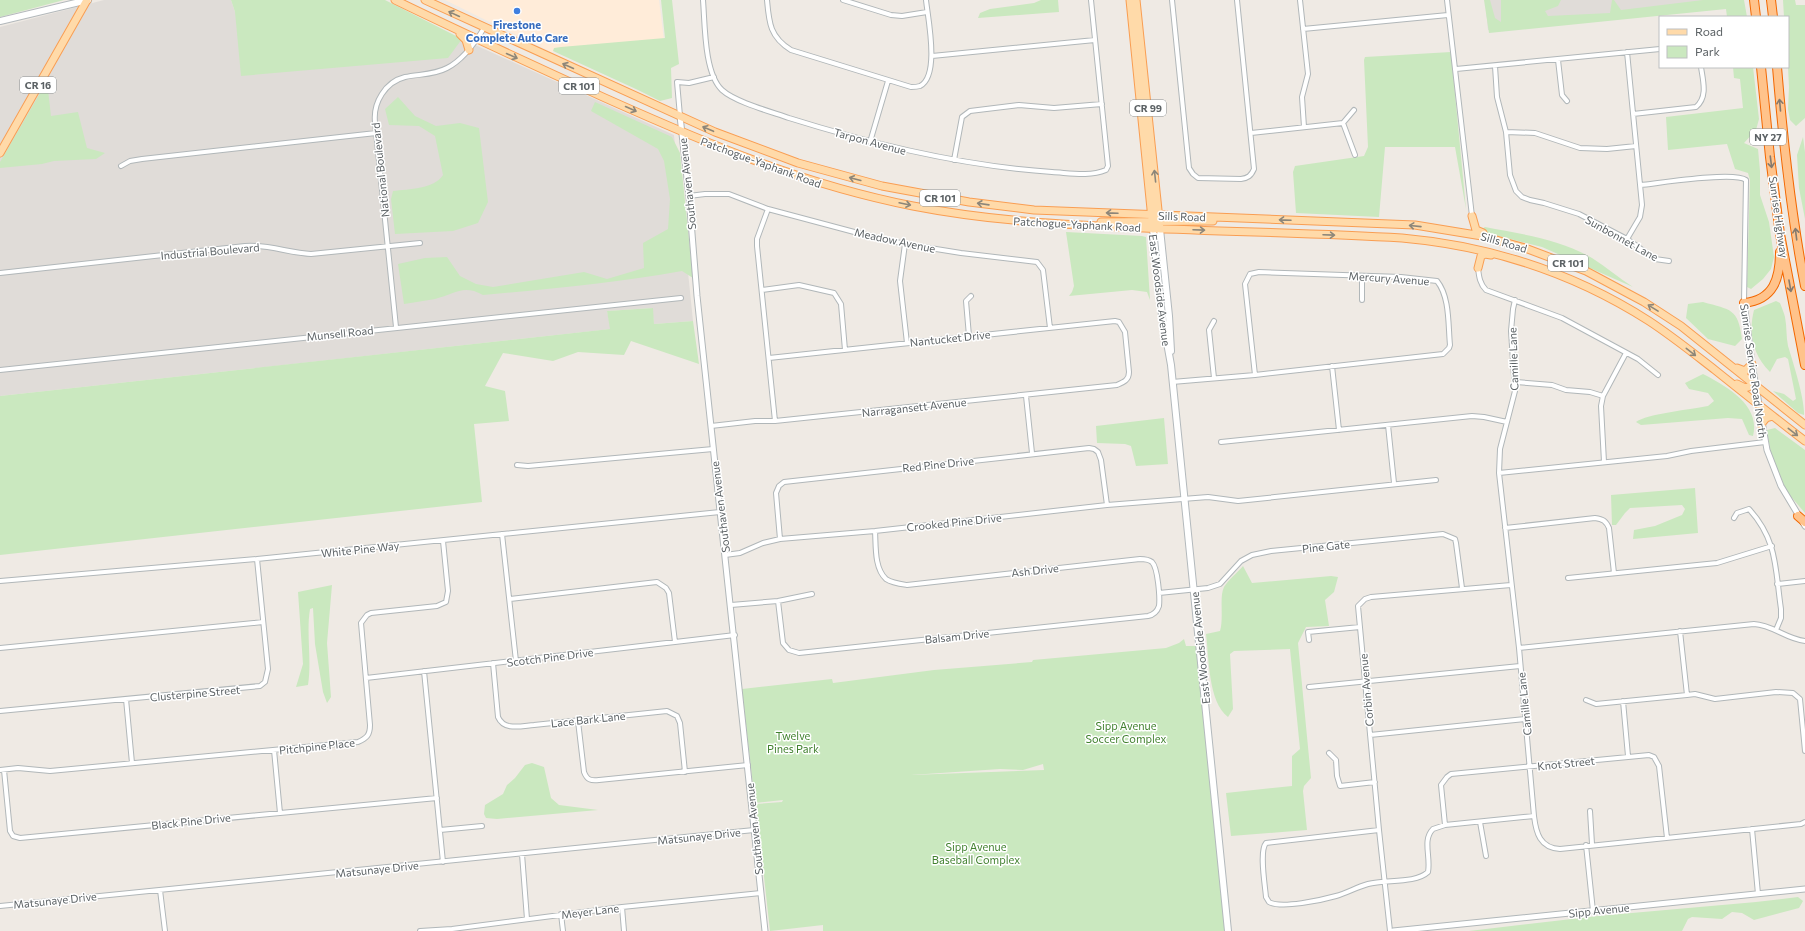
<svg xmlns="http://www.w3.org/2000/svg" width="1805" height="931" viewBox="0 0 1805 931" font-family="Commissioner,sans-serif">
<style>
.commercial{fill:#ffecd9}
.industrial{fill:#e0dcd8}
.green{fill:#cae8bf;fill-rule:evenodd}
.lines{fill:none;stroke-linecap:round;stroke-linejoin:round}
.minor-casing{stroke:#b1b7b9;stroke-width:6}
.tertiary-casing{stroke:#b1b7b9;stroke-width:7}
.secondary-casing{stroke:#b3b9bc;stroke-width:8}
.primary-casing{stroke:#f99e53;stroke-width:9}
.motorway-casing{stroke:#f36700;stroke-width:10}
.minor{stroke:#fff;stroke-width:4}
.tertiary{stroke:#fff;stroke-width:5}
.secondary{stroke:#fff;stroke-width:6}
.primary{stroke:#ffdaa9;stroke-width:7}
.motorway{stroke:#ffc38b;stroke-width:8}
.oneway{stroke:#8d8679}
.oneway2{stroke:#857a6e}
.shop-dot{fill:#3f7fe0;stroke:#fff;stroke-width:1.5}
.labels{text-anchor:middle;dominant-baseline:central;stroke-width:3;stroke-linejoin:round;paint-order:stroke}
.shield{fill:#fff;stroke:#8d9193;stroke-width:1}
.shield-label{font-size:10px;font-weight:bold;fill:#5c6265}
.shop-label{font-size:11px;font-weight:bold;fill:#366cbe;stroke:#fff}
.street-label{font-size:11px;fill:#5c6265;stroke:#fff}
.park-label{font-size:11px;fill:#41812f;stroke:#fff}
</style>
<rect width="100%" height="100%" fill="#efeae4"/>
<path class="commercial" d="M445,0H659L664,40L551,52Z"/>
<path class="industrial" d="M104,0H231L235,12L462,39L674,135L693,321L654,324L652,308L607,311L611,329L0,396V27Z
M1485,0H1724L1488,30Z"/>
<path class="green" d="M0,0H64L0,17Z
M231,0H385L462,39L448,58L241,76L235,12Z
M661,0H672L679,64L671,68L672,98L660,101L638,90L553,51L554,48L561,47L665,38Z
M1041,0H1058L1059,12L978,18L980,13L990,9L1034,3Z
M1484,0H1490L1495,18L1501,22V0H1561L1558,6L1545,11L1548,16L1610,13L1612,0H1614L1621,10L1703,0H1744L1747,17H1727L1726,9L1489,33Z
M1783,0H1795L1796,5H1805V118L1796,126L1790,120L1788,109L1789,87L1788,67V17H1784Z
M1451,52L1466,209L1455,147H1385L1379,217L1296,213L1293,172L1295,166L1364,156L1368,147L1364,60L1365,57Z
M1733,67H1753L1759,119L1756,130L1744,143L1758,149L1760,171V195L1769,222L1774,257L1771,269L1763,279L1751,289L1747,287L1750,180L1748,173L1735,169L1727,144L1668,150L1666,117L1743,108L1740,79L1734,78Z
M47,81L51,116L78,112L87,148L105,153L96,159L54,161L42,164L0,168V162Z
M398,97L415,116L436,126L460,123L479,128L488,202L478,223L453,231L395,234L391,199L393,191C409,189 434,189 443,175L435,136L419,126L389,125L385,109Z
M595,102L672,137L680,153L693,278L682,271C616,283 550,289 483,295C463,284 455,294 435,299C425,301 415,302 404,304L398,264L425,258L447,257L460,276L476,284L493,287L584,272L607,279L644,268L643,243L668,229L670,199L664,161L658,149L591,111Z
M1803,137L1805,152V219L1799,188L1797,155Z
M1485,227C1521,234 1560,239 1592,258C1606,267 1619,278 1633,287L1542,247L1479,231Z
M1066,232L1142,236L1146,237L1150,300L1147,292L1132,290L1069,296L1072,292L1074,286Z
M1776,301L1780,303C1782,308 1784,313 1785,317C1787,327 1786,337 1788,346C1793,362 1805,400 1804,415L1798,413L1773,391L1784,394L1793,401L1796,399L1788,359L1785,357L1777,359L1770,372C1753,355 1748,334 1754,310Z
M1703,302C1731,310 1738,308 1742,339L1735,346L1708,339L1686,318L1688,304Z
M653,308L654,324L693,321L699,364L631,341L624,355L578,352L553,361L503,353L485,386L505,391L509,421L474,424L482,502L0,555V396L610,329L607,311Z
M1703,374C1726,386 1761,405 1753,436L1749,435L1742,419L1728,418L1641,425L1636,422C1646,414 1693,409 1708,406L1714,401L1708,393L1689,389L1685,383Z
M1164,418L1168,464L1136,466L1131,446L1125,444L1097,443L1096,426Z
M1775,428L1805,450V513L1787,492L1771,454L1767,430Z
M1695,488L1698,533L1633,539L1634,530L1655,526L1682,515L1685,509L1682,505L1630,508L1625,513L1616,525H1612L1611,495Z
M1243,566L1252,583L1331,576L1338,577L1334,592L1325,600L1329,626L1306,627L1298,643L1311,778L1304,786L1303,791L1307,830L1231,836L1226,793L1292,786V756L1300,749L1290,649L1234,651L1230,654L1233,709L1228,717C1208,702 1209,657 1206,634L1220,631C1224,618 1219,597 1224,587C1228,580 1237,573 1243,566Z
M332,585L327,643L331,697L327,703L323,692L315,644L313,608L310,609C306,634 312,659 308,685L296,687L303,664L298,592Z
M1184,639L1186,646H1196L1226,931H823V925L770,931L756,804L782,802L783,800L755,803L742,689L832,679L833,683L934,670L1032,662L1033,660L1166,648L1179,643ZM1043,764L1044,770L911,775L1000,769L1023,770Z
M532,763L544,767L551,798L559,805L598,810L497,819L486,818L484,814L485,805L503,794L507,785L515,778L525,765Z
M1798,897L1803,901L1799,908L1754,920L1742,913L1732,912L1722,919L1692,917L1688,919L1682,931H1469L1598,916L1756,902Z"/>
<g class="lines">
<g class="minor-casing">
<path id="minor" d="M703,0C705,24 704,73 722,90C735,102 772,112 789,118C875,145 962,166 1052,172C1070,173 1089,177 1106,170L1108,166L1091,0
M767,0C769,23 770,37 791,50L911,87C913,87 917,87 920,86C940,76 928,19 926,0
M843,0L891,15L902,16L927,12
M1172,0L1189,168L1193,174L1198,178L1241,179C1248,178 1251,176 1254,169L1237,0
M1300,0L1308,74L1302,97L1304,127
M1447,0L1472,216
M1303,29L1448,15
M932,56L1095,40
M1558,60L1562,95L1567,101
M1495,66L1497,97L1506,132L1510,175L1516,191L1522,197L1530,200L1544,203L1579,214L1627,239L1655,259L1669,261
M1456,69L1660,49
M1633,114L1696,107C1708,97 1703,81 1701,67
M680,116L677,82L689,83L714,77
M1343,123L1355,155
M1506,132L1535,133L1580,148L1607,149L1636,146
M1251,133L1343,123L1354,110
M870,142L888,81
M954,160L962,117L970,111L1019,105L1054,108L1102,104
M121,166L130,161L142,159L376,133
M1641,185C1660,183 1734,171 1746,180L1744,303
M689,196L705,194H729L768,209L858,233L905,244L961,253L1037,262L1043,270L1050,328
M768,209L757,239V246L775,421
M1627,239L1640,217L1642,205L1627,52
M905,244L900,281L907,343
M1478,268C1479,277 1480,284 1486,290L1562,318L1638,359L1658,375
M0,273L245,246C268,244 289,253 311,254L420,243
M762,290L799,285L834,293L841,304L845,350
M1362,300V276
M1515,300L1513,309L1511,331L1515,391L1500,449L1499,473L1519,648L1534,816C1536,833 1540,848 1560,849L1801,824L1805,822
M396,327L375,122C373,103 385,82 405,77C419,74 434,75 447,68C463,60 475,43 484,28
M969,336L966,301L971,296
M1332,366L1339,430
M0,370L681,298
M1214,378L1209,330L1214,321
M1172,382L1255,375L1443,354L1449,348L1450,345C1448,325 1450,297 1437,281L1401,277L1259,272L1250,274L1245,284L1255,375
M1516,382L1552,385L1566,390L1590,392L1603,396
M1026,396L1032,453
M1388,425L1394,483
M711,426L755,421H775L1117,385C1124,382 1129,380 1129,372L1125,332L1119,322L1115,321L769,358
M1221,442L1472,416L1484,417L1507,422
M1604,462L1601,406L1603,396L1626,353
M517,465L528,466L713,449
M1499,473L1667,456L1691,451L1765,442
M1734,518L1737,513L1749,509C1778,541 1775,569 1781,609V618L1776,630
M1505,528L1595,518C1603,519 1606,521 1609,528L1614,573
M502,534L516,661
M780,539L776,493L779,486L784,482L1089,448L1094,449L1098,452L1101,460L1107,505
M725,555L740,553L763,543L780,539L875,531L1107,505L1208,497L1238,501L1436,480
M1568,578L1717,563L1772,546
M0,581L257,559L720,512
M1777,584L1805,581
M1159,593L1208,588L1220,584L1241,561L1252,555L1271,551L1443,534L1455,539L1456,543L1462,588
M510,599L657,582L666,588L669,593L675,642
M778,601L783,643L789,650L799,653L1148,616C1153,615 1157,612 1159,606C1160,598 1158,568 1152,562C1148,559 1144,559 1140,559L907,585C900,584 892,583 886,579C874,568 876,545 875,531
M731,605L778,601L812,594
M1680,631L1687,695
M1309,640L1308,632L1360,627
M0,648L263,622
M1519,648L1754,624C1773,625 1786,639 1805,641
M493,663L498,717C504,731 521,726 534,725L667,711L677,716L680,723L685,772
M424,671L443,862
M366,678L735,635
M1309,687L1520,666
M126,699L132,763
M1586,700L1596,704L1687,695L1695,694L1715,699L1776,692L1793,693L1800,699L1805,751
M1623,701L1628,756
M0,711L260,686L265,682L268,669L257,559
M578,721L584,772C587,780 591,781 599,780L748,765
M1370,735L1525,719
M274,750L280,813
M1329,753L1336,760L1337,776L1340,786L1375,782
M0,770L18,768L50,771L358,742C367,738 370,735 370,725L361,623L367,615L371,613L437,606L446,602L448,591L443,541
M4,770L10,831L13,836L20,838L437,798
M1590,811L1592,844
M1480,822L1486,856
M1445,825L1441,785L1447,777L1451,774L1649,755L1654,757L1659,766L1667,838
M1752,829L1758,894
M440,830L482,826
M1379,830L1266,843C1259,851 1265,885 1266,897L1269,902C1281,909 1322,900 1336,896C1347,893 1357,887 1368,884C1385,879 1415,884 1428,872C1431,857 1422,840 1433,829L1445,825L1534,816
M1586,845L1593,911
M522,854L527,919
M160,890L165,931
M0,906L754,830
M622,907L624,931
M561,914L563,931
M420,931L452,929L622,907L761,893
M1390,931L1379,830L1358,606L1365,599L1371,597L1511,585"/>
</g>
<g class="tertiary-casing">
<path id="tertiary" d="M680,116L689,196L697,296L765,931
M1744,303L1752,364L1767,450L1781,486L1805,526
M1393,931L1805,889"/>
</g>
<g class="secondary-casing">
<path id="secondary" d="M0,21L88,0
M1153,229L1162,315L1171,365L1228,931
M1160,229L1169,316L1171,351"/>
</g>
<g class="primary-casing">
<path id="primary" d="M395,0C465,34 535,66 605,98C708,144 802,184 913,206C990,221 1066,225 1144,228C1230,232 1316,233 1402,238C1491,246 1574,273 1649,321C1672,336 1693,353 1715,370C1745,394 1775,418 1805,441
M425,0L715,132L798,163L882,186L969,202L1034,210L1415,225L1482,236L1525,248L1586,271L1644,302L1681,326L1805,425
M1130,0L1153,229
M1136,0L1160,229
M460,34L466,40L469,50
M0,153L87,0
M1472,216L1476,230L1483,233
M1101,222L1213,221
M1478,268L1481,256L1485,254L1491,255
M1737,368L1745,371L1752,364
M1737,384L1745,388L1755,385
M1761,424L1766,418L1773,416"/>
</g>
<g class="motorway-casing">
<path id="motorway" d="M1754,0L1756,17
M1771,0L1773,17
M1761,67L1770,157L1780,234L1805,365
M1777,67C1783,140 1791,214 1805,286
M1744,303C1774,300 1780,278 1780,252
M1798,516L1805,522"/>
</g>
<use href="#minor" class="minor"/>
<use href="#tertiary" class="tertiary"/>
<use href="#secondary" class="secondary"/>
<use href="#primary" class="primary"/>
<use href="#motorway" class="motorway"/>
</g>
<defs><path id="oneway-shaft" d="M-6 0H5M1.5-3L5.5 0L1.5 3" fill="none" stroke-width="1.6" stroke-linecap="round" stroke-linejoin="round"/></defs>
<g class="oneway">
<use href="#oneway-shaft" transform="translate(454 14) rotate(-155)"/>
<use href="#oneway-shaft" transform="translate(512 56) rotate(24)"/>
<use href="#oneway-shaft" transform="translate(568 66) rotate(-156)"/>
<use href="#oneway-shaft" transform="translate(631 109) rotate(24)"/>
<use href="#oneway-shaft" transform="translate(708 129) rotate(-157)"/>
<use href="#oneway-shaft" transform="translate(1155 176) rotate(-96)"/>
<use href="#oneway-shaft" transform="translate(855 179) rotate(-165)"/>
<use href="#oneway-shaft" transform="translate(905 204) rotate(12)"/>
<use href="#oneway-shaft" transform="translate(983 204) rotate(-172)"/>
<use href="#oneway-shaft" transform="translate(1112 213) rotate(-178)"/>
<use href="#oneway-shaft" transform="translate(1285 220) rotate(-178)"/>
<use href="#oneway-shaft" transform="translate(1415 226) rotate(-174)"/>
<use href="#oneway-shaft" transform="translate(1199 230) rotate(2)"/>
<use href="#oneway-shaft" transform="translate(1329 235) rotate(2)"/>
<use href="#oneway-shaft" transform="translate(1653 308) rotate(-148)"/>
<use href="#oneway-shaft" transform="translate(1691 352) rotate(38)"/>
<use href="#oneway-shaft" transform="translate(1793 432) rotate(38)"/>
</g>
<g class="oneway2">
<use href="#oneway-shaft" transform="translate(1780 105) rotate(-95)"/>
<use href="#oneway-shaft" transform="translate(1771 162) rotate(83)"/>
<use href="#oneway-shaft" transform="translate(1796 234) rotate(-97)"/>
<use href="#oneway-shaft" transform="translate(1790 286) rotate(80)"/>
</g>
<circle class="shop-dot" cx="517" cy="11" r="4"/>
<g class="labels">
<g class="shield">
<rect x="20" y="77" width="36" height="16" rx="3"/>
<rect x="559" y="78" width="40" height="16" rx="3"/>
<rect x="1130" y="100" width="36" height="16" rx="3"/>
<rect x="1750" y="129" width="36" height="16" rx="3"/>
<rect x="920" y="190" width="40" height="16" rx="3"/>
<rect x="1548" y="255" width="40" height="16" rx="3"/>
</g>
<g class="shield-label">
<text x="38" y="85">CR 16</text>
<text x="579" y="86">CR 101</text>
<text x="1148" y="108">CR 99</text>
<text x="1768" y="137">NY 27</text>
<text x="940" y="198">CR 101</text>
<text x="1568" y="263">CR 101</text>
</g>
<g class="shop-label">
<text x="517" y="24">Firestone<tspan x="517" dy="13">Complete Auto Care</tspan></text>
</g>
<g class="street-label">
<text transform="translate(870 141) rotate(15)">Tarpon Avenue</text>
<text transform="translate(761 162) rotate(20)">Patchogue-Yaphank Road</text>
<text transform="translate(380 170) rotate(-96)">National Boulevard</text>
<text transform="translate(687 184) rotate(-96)">Southaven Avenue</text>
<text transform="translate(1182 216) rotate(2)">Sills Road</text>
<text transform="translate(1779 217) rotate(82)">Sunrise Highway</text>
<text transform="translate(1077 224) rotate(3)">Patchogue-Yaphank Road</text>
<text transform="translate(1622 238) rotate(29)">Sunbonnet Lane</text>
<text transform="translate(895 240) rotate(12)">Meadow Avenue</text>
<text transform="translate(1504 242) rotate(16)">Sills Road</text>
<text transform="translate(210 251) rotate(-5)">Industrial Boulevard</text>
<text transform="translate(1389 278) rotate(4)">Mercury Avenue</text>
<text transform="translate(1160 290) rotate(83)">East Woodside Avenue</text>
<text transform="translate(340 333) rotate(-6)">Munsell Road</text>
<text transform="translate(950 338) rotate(-6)">Nantucket Drive</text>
<text transform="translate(1513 359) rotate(-92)">Camille Lane</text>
<text transform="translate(1754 371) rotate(82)">Sunrise Service Road North</text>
<text transform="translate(914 407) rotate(-6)">Narragansett Avenue</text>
<text transform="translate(938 464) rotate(-6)">Red Pine Drive</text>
<text transform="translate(720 507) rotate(-97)">Southaven Avenue</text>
<text transform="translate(954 522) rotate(-6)">Crooked Pine Drive</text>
<text transform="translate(1326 546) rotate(-6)">Pine Gate</text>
<text transform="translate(360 549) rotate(-6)">White Pine Way</text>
<text transform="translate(1035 570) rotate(-6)">Ash Drive</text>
<text transform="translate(957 636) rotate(-6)">Balsam Drive</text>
<text transform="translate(1200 648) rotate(-96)">East Woodside Avenue</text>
<text transform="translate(550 657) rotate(-7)">Scotch Pine Drive</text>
<text transform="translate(1366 690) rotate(-95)">Corbin Avenue</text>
<text transform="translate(195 693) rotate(-5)">Clusterpine Street</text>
<text transform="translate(1524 704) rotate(-96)">Camille Lane</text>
<text transform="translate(588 719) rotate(-6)">Lace Bark Lane</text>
<text transform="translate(317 746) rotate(-6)">Pitchpine Place</text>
<text transform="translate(1566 763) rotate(-6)">Knot Street</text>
<text transform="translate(191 821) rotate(-6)">Black Pine Drive</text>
<text transform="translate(754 829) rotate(-96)">Southaven Avenue</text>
<text transform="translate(699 836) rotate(-6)">Matsunaye Drive</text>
<text transform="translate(377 869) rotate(-6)">Matsunaye Drive</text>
<text transform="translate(55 900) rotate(-6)">Matsunaye Drive</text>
<text transform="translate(1599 910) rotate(-6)">Sipp Avenue</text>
<text transform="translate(590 911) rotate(-7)">Meyer Lane</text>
</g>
<g class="park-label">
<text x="1126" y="725">Sipp Avenue<tspan x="1126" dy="13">Soccer Complex</tspan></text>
<text x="793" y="735">Twelve<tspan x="793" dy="13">Pines Park</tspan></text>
<text x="976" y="846">Sipp Avenue<tspan x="976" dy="13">Baseball Complex</tspan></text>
</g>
</g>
<rect x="1659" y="16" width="130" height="52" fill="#ffffff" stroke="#bec0c1"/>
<rect x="1667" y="29" width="20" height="6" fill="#ffdaa9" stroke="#bec0c1"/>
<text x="1695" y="36" font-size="12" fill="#5c6265">Road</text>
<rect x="1667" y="46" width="20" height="12" fill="#cae8bf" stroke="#bec0c1"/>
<text x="1695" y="56" font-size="12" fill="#5c6265">Park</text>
</svg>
